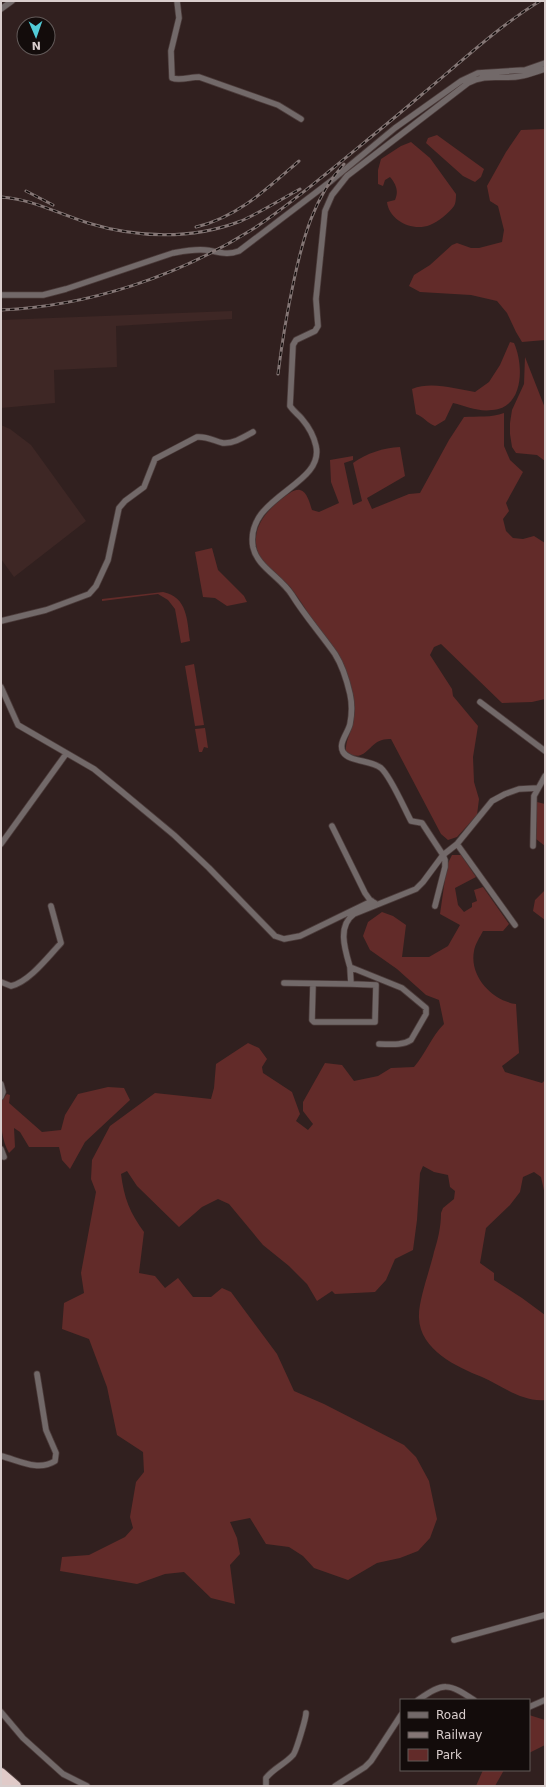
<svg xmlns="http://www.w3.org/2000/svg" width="546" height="1787" viewBox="0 0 546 1787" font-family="'DejaVu Sans',sans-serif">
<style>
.built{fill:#3e2725}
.green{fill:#622b29}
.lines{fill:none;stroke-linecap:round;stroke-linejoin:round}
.street-casing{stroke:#4c3c3b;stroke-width:7}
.highway-casing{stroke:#4c3c3b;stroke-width:12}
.street{stroke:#726969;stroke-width:5.5}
.highway{stroke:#e0cac8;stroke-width:10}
.rail-casing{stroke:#847675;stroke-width:3}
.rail{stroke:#130c0b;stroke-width:1.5;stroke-dasharray:4.5;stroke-linecap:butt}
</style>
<rect width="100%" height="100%" fill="#31201f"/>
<path class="built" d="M232,311V319L116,326L117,367L54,370L55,403L1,408V320Z
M1,425L10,429L31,445L86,521L14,577L1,559Z"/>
<path class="green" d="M545,129V340L522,342L516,332L507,313L497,301L471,295L420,292L409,286L414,275L430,265L452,245L457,243L471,248H479L502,242L504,230L498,206L490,201L487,186L506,152L521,130Z
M437,135L484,169L481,177L475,182L463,176L426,143L428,138Z
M411,142L430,158L456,194C456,197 456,203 454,206C449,213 438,222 430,225C412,232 389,220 387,202L395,200C399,191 396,184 390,177L385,180L383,186L378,184V170L381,159L401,146Z
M510,342L514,343C524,365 524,408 492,410C478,412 466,406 453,403L445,420L435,426C427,423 424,417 416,414L412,389C432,381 455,389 475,392L489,382L500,365Z
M525,357L545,408V461L537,455L516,453L512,447L510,434V423L512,410L524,384Z
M504,413V446L510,460L523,472L506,503L509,511L503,519L506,531L513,538L523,539L534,536L545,543V699L532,702L502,703L441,644L434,647L430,655L452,689L453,696L478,726L473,757L474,782L479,799L477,815L457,837L448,840L441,834L391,739C389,739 384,739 382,740C368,744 365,764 346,752C345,741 351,733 353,723C356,711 353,695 349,684C346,674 338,664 332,655C319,632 307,609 291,588C283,578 261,563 258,553C250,528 266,511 284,497C289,494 294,489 300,490C307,491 310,504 312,510L319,512L339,503L331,482L330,460L353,456V460L344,463L353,505L362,501L353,463C367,453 383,448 400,447L405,476L367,498L372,509L409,494L420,493L449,440L464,417C478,416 491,418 504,413Z
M212,548L218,570L244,596L247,602L227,606L215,598L203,597L195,552Z
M163,592C188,597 187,621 190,641L181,643L175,609L168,600L158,594L102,601V599Z
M194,664L204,725L195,726L185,666Z
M205,728L208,748L204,747L202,752H199L195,729Z
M537,802L545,804V846L536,839Z
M452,855H461L476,877L455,888L458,905L464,912L472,907V903L477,901L474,890L483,887L509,924L503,931H483C480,937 475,944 474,951C469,977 493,1001 516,1004L519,1053L502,1066L505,1072L542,1083L545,1080V1195L541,1177L534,1172L523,1177L520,1192L510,1205L486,1228L480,1263L494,1273V1280L522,1298L545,1315V1400C522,1402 502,1386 482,1377C457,1367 420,1350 419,1318C418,1301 430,1270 434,1252C438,1239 441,1227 441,1213L443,1208L454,1199L455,1191L450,1187L448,1175L434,1172L423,1166L420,1173L417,1220L413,1250L395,1259L386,1280L375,1292L335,1294L332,1291L317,1301L307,1284L289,1266L263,1245L229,1204L218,1199L202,1207L179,1227L137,1186L127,1171L121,1174C124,1198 130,1213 144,1232L139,1273L155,1276L165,1288L178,1278L193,1297H211L222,1288L231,1292L277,1354L294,1391L324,1404L404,1445L416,1457L429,1481L437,1519L430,1538L418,1551L400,1558L377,1563L348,1580L314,1568L303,1556L289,1547L266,1544L250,1518L230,1522L237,1538L240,1554L230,1565L235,1604L211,1598L184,1572L165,1574L137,1584L60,1571L62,1557L89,1555L125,1537L133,1528L130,1517L136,1482L144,1472L143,1452L117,1435L107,1387L89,1339L62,1329L64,1303L84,1293L81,1273L96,1192L91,1179L92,1160L110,1126L155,1093L211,1099L214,1088L216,1064L248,1043L259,1048L267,1059L262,1067L263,1073L292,1092L300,1114L296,1121L308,1130L313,1124L303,1111V1102L325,1063L342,1065L354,1081L378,1076L391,1068L414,1067C426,1053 431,1037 444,1024L439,1000L426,995L397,969L370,950L363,936L368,922L382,912L393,916L406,925L402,957H429L448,946L460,925L440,914L447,865Z
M545,890V920L533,911L535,900Z
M108,1087L124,1088L130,1100L85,1142L70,1169L62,1160L59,1147H29L20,1132L14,1128L15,1147L9,1153C0,1137 1,1119 1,1101L7,1094L10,1095L9,1103L42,1132L61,1130L65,1115L78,1094Z
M529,1715L545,1720V1745L529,1753Z
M483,1770H504L495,1786H476Z"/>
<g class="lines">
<g class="street-casing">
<path id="street" d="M177,1L179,18L171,51L172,78C179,81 191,77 199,77L278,105L301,119
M1,9L12,1
M1,295H43L66,289L173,253C184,251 194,249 205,250C217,251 226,256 239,251L331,181L395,128L461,81L478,73L525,70L545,63
M1,621L46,610L89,594L96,586L108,560L119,508L125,501L144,487L155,459L197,437C207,436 214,441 223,443C233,444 244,437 253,432
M1,687L18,725L94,769L121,791L174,835L209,868L275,936L284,939L300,936L372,901
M480,702L545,751
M332,826L365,893L370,900L375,903
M1,844L66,754
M457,844L515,925
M533,846L534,796L545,776
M435,906L445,867V860L443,855L422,823L411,821C404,808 391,777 381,768C371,760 349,762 343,752C338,743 348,733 350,724C352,714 352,703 350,694C347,681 342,665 335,654C321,634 305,616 292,595C281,577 257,567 253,547C244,496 325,486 316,446C314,437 308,426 302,419C298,414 294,412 290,406L293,345L296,340L315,331L318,326L316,299L325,211L332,195L347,176L468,83C487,73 501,80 521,76C529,75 537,71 545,69
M1,982L11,986C29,982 48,957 61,943L51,906
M284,983L351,984
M313,984L312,1020L314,1022H375L376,985L351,984L350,967
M379,1044C389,1044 402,1046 411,1040L426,1014V1008L402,988L350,967C345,950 337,926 354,914L416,889L423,882L443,855L457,844L492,801L505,794L519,789L538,788
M1,1084L3,1092L1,1097
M1,1149L4,1157
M1,1456C18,1460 38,1472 55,1461L56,1453L46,1430L37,1374
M454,1640L545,1615
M418,1700C444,1682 448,1683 474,1700
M529,1707L545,1700
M1,1712L23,1738L63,1774L87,1786
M266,1786V1778C274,1768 285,1764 293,1755C296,1752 306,1718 306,1713
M335,1786L365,1767L371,1761L401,1715"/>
</g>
<g class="highway-casing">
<path id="highway" d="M1,1773L16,1786
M1,1783L5,1786"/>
</g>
<use href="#street" class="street"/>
<use href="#highway" class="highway"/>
<g class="rail-casing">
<path id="rail" d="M26,191L53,205
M1,197C32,199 59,214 88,223C137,238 192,240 241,221C261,212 280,200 300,189
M196,227C238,217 268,188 299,161
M1,310C90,306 178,276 253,229C281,211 306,190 332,169C361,145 391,121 420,96C459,64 496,28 540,1
M278,374C282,342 287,312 294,280C303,238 314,197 344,164"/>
</g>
<use href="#rail" class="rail"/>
</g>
<rect width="546" height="1787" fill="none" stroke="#d9cecd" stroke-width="4"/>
<rect x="400" y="1699" width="130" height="72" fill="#130c0b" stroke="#625a59"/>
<rect x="408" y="1712" width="20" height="6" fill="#726969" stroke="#625a59"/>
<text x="436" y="1719" font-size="12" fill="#d9cecd">Road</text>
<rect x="408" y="1732" width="20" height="6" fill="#847675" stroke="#625a59"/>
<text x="436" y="1739" font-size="12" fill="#d9cecd">Railway</text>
<rect x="408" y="1749" width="20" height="12" fill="#622b29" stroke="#625a59"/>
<text x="436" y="1759" font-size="12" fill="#d9cecd">Park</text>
<g transform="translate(36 36) rotate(178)"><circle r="19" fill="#130c0b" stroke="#625a59"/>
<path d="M0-3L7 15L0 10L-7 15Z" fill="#52cbd7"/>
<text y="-6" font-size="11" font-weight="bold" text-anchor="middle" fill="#d9cecd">N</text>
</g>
</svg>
